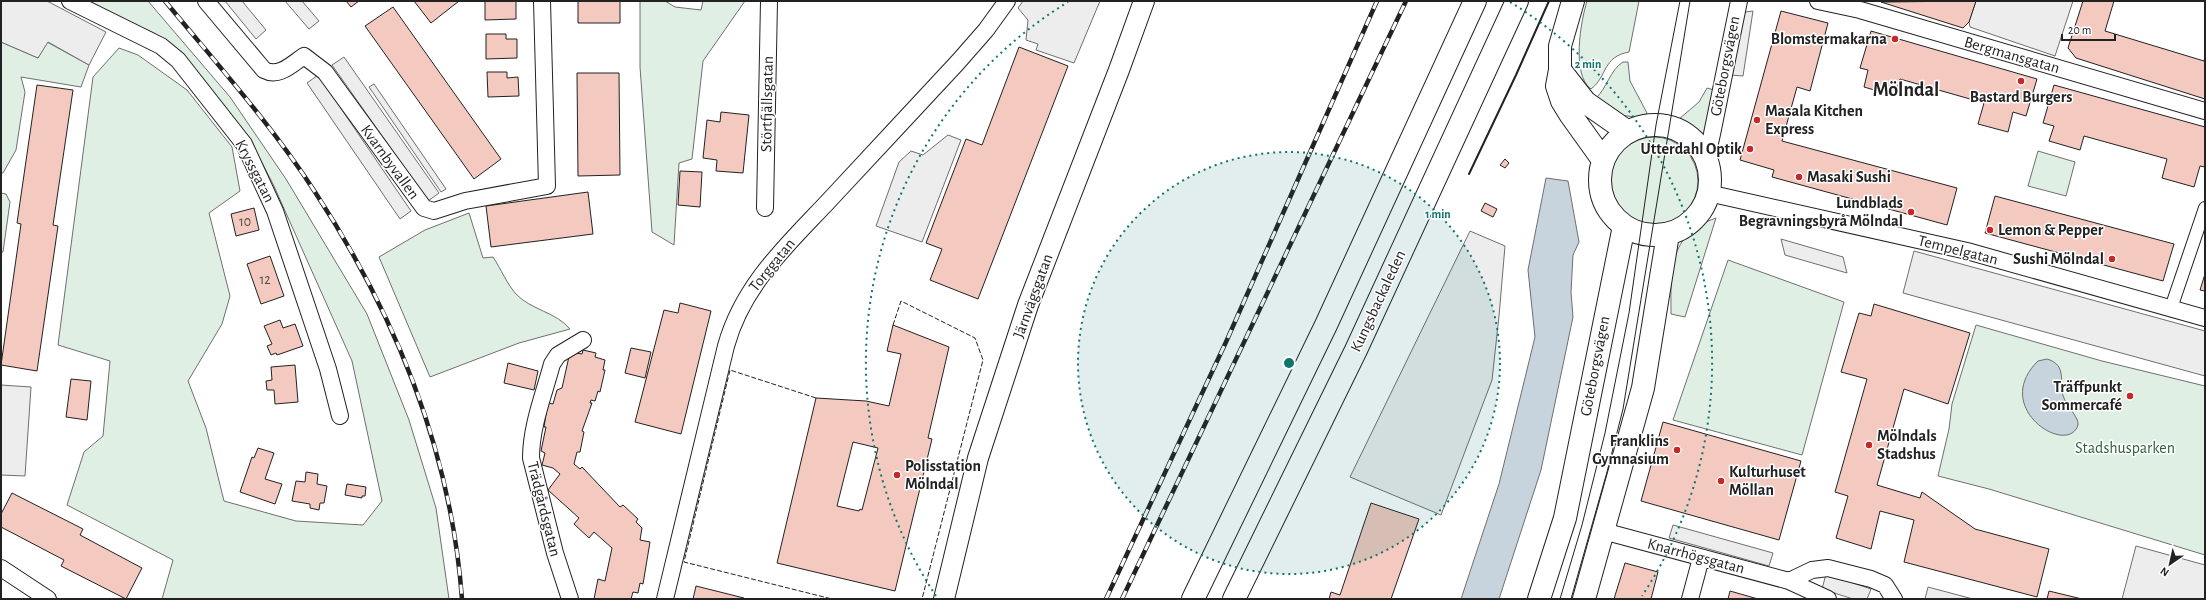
<svg xmlns="http://www.w3.org/2000/svg" width="2206" height="600" viewBox="0 0 2206 600" font-family="'Alegreya Sans',sans-serif">
<style>
.green{fill:#e0efe3;stroke:#6f6f6f}
.parking{fill:#ededed;stroke:#6f6f6f}
.water{fill:#c7d3dd;stroke:#6f6f6f}
.building{fill:#f3c9c0;stroke:#222;fill-rule:evenodd}
.lines{fill:none;stroke-linecap:round;stroke-linejoin:round}
.pedestrian-casing{stroke:#222;stroke-width:14}
.minor-casing{stroke:#222;stroke-width:18}
.tertiary-casing{stroke:#222;stroke-width:22}
.secondary-casing{stroke:#222;stroke-width:24}
.motorway-casing{stroke:#222;stroke-width:24}
.pedestrian{stroke:#fff;stroke-width:12}
.minor{stroke:#fff;stroke-width:16}
.tertiary{stroke:#fff;stroke-width:20}
.secondary{stroke:#fff;stroke-width:22}
.motorway{stroke:#fff;stroke-width:22}
.tram{stroke:#222;stroke-width:1}
.rail-casing{stroke:#222;stroke-width:4.5}
.rail{stroke:#fff;stroke-width:3;stroke-dasharray:9;stroke-linecap:butt}
.fence{stroke:#222;stroke-width:1;stroke-dasharray:5 2;stroke-linecap:butt}
.wall{stroke:#222;stroke-width:2}
.ring{fill:none;stroke:#0f766e;stroke-width:2;stroke-dasharray:2 4}
.poi-dot{fill:#c62828;stroke:#fff;stroke-width:1.5}
.labels{text-anchor:middle;dominant-baseline:central;stroke-width:3;stroke-linejoin:round;paint-order:stroke}
.number-label{font-size:14px;fill:#564c4a}
.poi-label{font-size:16px;font-weight:bold;fill:#222;stroke:#fff;text-anchor:end}
.street-label{font-size:16px;fill:#222;stroke:#fff}
.park-label{font-size:16px;fill:#2f5e38;stroke:#fff}
.district-label{font-size:20px;font-weight:bold;fill:#222;stroke:#fff}
.centre{fill:#0f766e;stroke:#fff;stroke-width:2}
.ring-label{font-size:12px;text-anchor:middle;font-weight:bold;fill:#0f766e;stroke:#fff;stroke-width:3;stroke-linejoin:round;paint-order:stroke}
</style>
<rect width="100%" height="100%" fill="#fff"/>
<path class="green" d="M88,1H148L230,97L286,179L367,314L409,420L436,508L449,599H162L173,560L67,505L84,452L103,436L110,361L58,345L93,77L119,48L138,55L187,90L232,147L240,191L209,213L230,296L222,324L188,381L206,428L224,501L296,521L363,525L382,501L352,361L273,184L260,159L184,55L154,33L121,19Z
M640,1H665L675,7L701,10L703,1H745L703,61L692,159L679,163L674,245L652,232L640,67Z
M1587,1H1639L1629,52C1602,57 1608,76 1591,89C1571,75 1581,20 1587,1Z
M1,42L38,58L47,42L89,65L81,87L21,77L25,92L16,150L3,173H1Z
M1623,62H1628L1630,81L1647,113L1641,118L1621,115L1596,98C1607,88 1610,70 1623,62Z
M1707,88L1714,90L1704,139H1701L1680,123L1679,119L1699,102Z
M1610 181a44 44 0 1 1 88 0a44 44 0 1 1-88 0Z
M2038,151L2075,162L2066,196L2028,186Z
M1,193L6,194L10,202L3,252H1Z
M469,213L483,258L493,257C501,269 507,284 516,294C531,310 556,312 570,329L519,343L430,377L379,257L425,230Z
M1716,218L1685,317L1671,314C1671,272 1667,235 1716,218Z
M1728,260L1844,302L1802,455L1673,420Z
M1976,325L2102,361L2205,386V555L1989,489L1938,476L1949,429L1952,404Z"/>
<path class="parking" d="M1,1H47L106,32L89,65L48,42L38,58L1,42Z
M225,1H242L266,30L256,39Z
M285,1H302L319,21L309,29Z
M1023,1H1100L1074,63L1036,50L1038,44L1026,40L1028,20L1018,8Z
M1976,1H2073L2055,56L1970,27L1969,22Z
M1753,11L1743,76L1730,75L1738,13Z
M344,57L439,193L428,201L332,65Z
M318,75L411,211L400,219L307,83Z
M374,84L446,189L441,192L369,87Z
M948,135L961,140L922,242L876,226L899,162L911,151L923,155Z
M1470,231L1505,246L1499,316L1492,380L1441,515L1350,477Z
M1781,239L1843,257L1847,273L1785,255Z
M1914,251L2205,331V376L1903,293Z
M1,385L31,387L25,476L1,475Z
M1673,525L1773,553L1769,566L1669,538Z
M2136,546L2205,565V599H2122Z
M1826,574L1871,589L1867,599H1853L1822,589Z
M1928,587L1973,599H1925Z"/>
<path class="water" d="M1546,178L1568,181L1579,242L1573,255L1571,292L1573,317L1541,470L1499,599H1461L1499,484L1535,337L1528,270Z
M2047,359C2064,364 2061,376 2062,390C2062,403 2080,417 2078,425C2068,457 1990,408 2038,361Z"/>
<path class="building" d="M346,1H359L351,7Z
M414,1H459L431,23Z
M485,1H516V19L485,20Z
M578,1H620V23H578Z
M1976,1L1969,22L1963,28L1881,2Z
M2083,1H2114L2105,31L2204,61L2205,57V99L2076,58L2068,48Z
M393,7L501,159L474,179L365,26Z
M1781,11L1828,23L1810,91L1797,87L1782,141L1957,188L1947,225L1772,177L1774,170L1740,160Z
M1871,31L2037,79L2026,116L2013,112L2008,132L1978,124L1984,103L1900,79L1895,96L1864,87L1868,70L1860,68Z
M486,34H506V39H517V58L486,59Z
M1019,47L1068,66L978,299L930,280L942,249L926,243L966,139L982,145Z
M487,72H507V78L518,77L519,96L488,97Z
M577,73H619L620,175L578,176Z
M37,85L73,90L53,225L58,226L37,371L1,365L21,224L17,223Z
M2054,85L2205,127V167L2200,166L2194,187L2162,178L2167,159L2084,136L2080,150L2049,141L2054,126L2043,123Z
M721,112L749,115L743,173L716,171L717,160L703,158L707,120L720,122Z
M1505,159L1509,163L1505,168L1500,165Z
M680,171L702,172L700,207L678,205Z
M588,192L593,234L491,247L486,206Z
M1995,196L2174,244L2163,281L1985,233Z
M1485,203L1497,209L1493,217L1481,211Z
M254,208L259,230L236,236L231,214Z
M270,256L284,296L261,304L247,264Z
M2205,274V291L2200,290Z
M680,303L711,311L681,434L635,422L664,310L678,313Z
M1874,304L1970,333L1948,404L1904,389L1877,485L1920,498L1922,492L1975,529L2049,549L2037,597L1904,562L1914,520L1880,511L1871,549L1836,538L1848,496L1835,492L1867,379L1841,372L1859,313L1871,316Z
M280,320L283,328L295,324L303,346L277,355L276,353L271,355L267,346L272,344L264,326Z
M893,325L949,347L928,438L932,439L895,591L777,563L816,398L866,401L889,406L901,354L887,351ZM853,442L878,448L862,510L860,509L859,511L837,506Z
M631,348L651,352L645,378L625,373Z
M583,350L596,353L595,357L605,360L603,370H605L600,392L598,391L595,401L591,400L590,403H592L582,431L584,432L580,452H577L574,464L580,469L582,467L620,507L623,505L638,519L636,522L642,528L640,540L650,542L643,584L640,583L638,593L633,592L631,599H594L598,579L605,581L612,548L594,532L589,538L574,524L579,518L548,490L560,474L553,468L542,465L545,453L541,451L546,427H544L546,414L543,413L545,402L553,404L557,390L562,388L570,352L582,354Z
M508,363L538,371L534,390L504,383Z
M295,365L298,402L275,404L274,390H267L266,381L272,380L271,367Z
M71,379L91,381L87,420L66,417Z
M1663,422L1801,461L1779,540L1641,501Z
M258,448L274,453L265,479L282,484L275,504L240,492L252,457L254,458Z
M306,472L318,474L317,484L327,486L324,503H320L319,510L310,508V504L292,501L296,481L305,482Z
M347,484L366,487L365,496H362V498L345,495Z
M12,493L83,529L80,535L142,568L126,599L61,566L64,560L1,527V514Z
M1371,503L1419,519L1391,599H1329L1331,592L1340,595Z
M1625,563L1658,572L1651,599H1614Z
M696,586L744,598L743,599H693Z
M1730,591L1758,599H1728Z
M2049,591L2082,599H2047Z"/>
<g class="lines">
<g class="pedestrian-casing">
<path id="pedestrian" d="M2171,308L2205,208"/>
</g>
<g class="minor-casing">
<path id="minor" d="M70,1L161,46L178,60L244,144L275,211L328,369L340,416
M206,1L264,70C279,78 292,64 304,56L325,72L424,208L434,211L465,201L547,186L542,1
M1818,1L1860,10L2205,111
M1700,150L1710,143L1712,134L1739,1
M1708,193L1967,251L2205,318
M765,208L769,1
M1603,531L1789,581L1828,599
M1,568L48,599
M1789,581L1812,570L1828,568L1871,579L1885,585L1894,599
M570,599L555,553L531,458C531,426 544,394 552,364L558,355L583,340
M665,599L726,346C744,281 792,241 836,193C877,149 917,106 958,62L986,30L1007,1
M1690,599L1701,558"/>
</g>
<g class="tertiary-casing">
<path id="tertiary" d="M944,599L978,458L1028,305L1119,70L1144,1"/>
</g>
<g class="secondary-casing">
<path id="secondary" d="M1573,1L1560,46V70L1557,86L1562,101L1570,114L1603,160
M1560,70L1585,102L1628,132
M1600 180a55 55 0 1 1 110 0a55 55 0 1 1-110 0Z
M1539,599L1565,518L1624,226
M1584,599L1643,388L1668,234"/>
</g>
<g class="motorway-casing">
<path id="motorway" d="M1193,599L1326,325L1475,1
M1234,599L1356,350L1517,1"/>
</g>
<use href="#pedestrian" class="pedestrian"/>
<use href="#minor" class="minor"/>
<use href="#tertiary" class="tertiary"/>
<use href="#secondary" class="secondary"/>
<use href="#motorway" class="motorway"/>
<path class="tram" d="M1560,599L1582,525L1605,433L1629,313L1656,125L1680,1
M1571,599L1607,472L1623,409L1690,1"/>
<g class="rail-casing">
<path id="rail" d="M165,1C216,63 271,124 315,192C396,316 451,450 462,599
M1106,599L1226,342L1377,1
M1122,599L1406,1"/>
</g>
<use href="#rail" class="rail"/>
<path class="fence" d="M893,325L901,301L975,338L983,360L922,599
M816,398L730,370L684,562L832,599"/>
<path class="wall" d="M1469,174L1516,75L1549,1"/>
</g>
<circle cx="1289" cy="363" r="211" fill="#0f766e" fill-opacity=".12"/>
<g class="ring">
<circle cx="1289" cy="363" r="211"/>
<path d="M936 596A423 423 0 0 1 1068 2M1510 2A423 423 0 0 1 1642 596"/>
</g>
<g class="poi-dot">
<circle cx="1895" cy="39" r="4"/>
<circle cx="2021" cy="81" r="4"/>
<circle cx="1757" cy="120" r="4"/>
<circle cx="1750" cy="149" r="4"/>
<circle cx="1799" cy="177" r="4"/>
<circle cx="1911" cy="212" r="4"/>
<circle cx="1990" cy="230" r="4"/>
<circle cx="2112" cy="259" r="4"/>
<circle cx="2130" cy="396" r="4"/>
<circle cx="1869" cy="445" r="4"/>
<circle cx="1677" cy="450" r="4"/>
<circle cx="897" cy="475" r="4"/>
<circle cx="1721" cy="481" r="4"/>
</g>
<g class="labels">
<g class="number-label">
<text x="245" y="222">10</text>
<text x="265" y="280">12</text>
</g>
<g class="poi-label">
<text x="1887" y="39">Blomstermakarna</text>
<text x="2021" y="97" text-anchor="middle">Bastard Burgers</text>
<text x="1765" y="111" text-anchor="start">Masala Kitchen<tspan x="1765" dy="18">Express</tspan></text>
<text x="1742" y="149">Utterdahl Optik</text>
<text x="1807" y="177" text-anchor="start">Masaki Sushi</text>
<text x="1903" y="203">Lundblads<tspan x="1903" dy="18">Begravningsbyrå Mölndal</tspan></text>
<text x="1998" y="230" text-anchor="start">Lemon &amp; Pepper</text>
<text x="2104" y="259">Sushi Mölndal</text>
<text x="2122" y="387">Träffpunkt<tspan x="2122" dy="18">Sommercafé</tspan></text>
<text x="1877" y="436" text-anchor="start">Mölndals<tspan x="1877" dy="18">Stadshus</tspan></text>
<text x="1669" y="441">Franklins<tspan x="1669" dy="18">Gymnasium</tspan></text>
<text x="905" y="466" text-anchor="start">Polisstation<tspan x="905" dy="18">Mölndal</tspan></text>
<text x="1729" y="472" text-anchor="start">Kulturhuset<tspan x="1729" dy="18">Möllan</tspan></text>
</g>
<g class="street-label">
<text transform="translate(2012 55) rotate(16)">Bergmansgatan</text>
<text transform="translate(1725 66) rotate(-79)">Göteborgsvägen</text>
<text transform="translate(767 104) rotate(-89)">Störtfjällsgatan</text>
<text transform="translate(390 162) rotate(54)">Kvarnbyvallen</text>
<text transform="translate(255 171) rotate(63)">Kryssgatan</text>
<text transform="translate(1958 250) rotate(14)">Tempelgatan</text>
<text transform="translate(772 265) rotate(-51)">Torggatan</text>
<text transform="translate(1033 296) rotate(-70)">Järnvägsgatan</text>
<text transform="translate(1378 301) rotate(-65)">Kungsbackaleden</text>
<text transform="translate(1595 366) rotate(-79)">Göteborgsvägen</text>
<text transform="translate(544 509) rotate(76)">Trädgårdsgatan</text>
<text transform="translate(1696 556) rotate(15)">Knarrhögsgatan</text>
</g>
<g class="park-label">
<text x="2125" y="448">Stadshusparken</text>
</g>
<g class="district-label">
<text x="1906" y="90">Mölndal</text>
</g>
</g>
<circle cx="1289" cy="363" r="6" class="centre"/>
<g class="ring-label">
<text x="1588" y="68">2 min</text>
<text x="1438" y="218">1 min</text>
</g>
<rect width="2206" height="600" fill="none" stroke="#222222" stroke-width="4"/>
<g transform="translate(2170 564) rotate(214)" stroke="#ffffff" stroke-width="3" paint-order="stroke">
<path d="M0-3L7 15L0 10L-7 15Z" fill="#222222"/>
<text y="-6" font-size="11" font-weight="bold" text-anchor="middle" fill="#222222">N</text>
</g>
<path d="M2062 34v6h53v-6" fill="none" stroke="#222222" stroke-width="2"/>
<text x="2068" y="34" font-size="12" fill="#222222" stroke="#ffffff" stroke-width="3" paint-order="stroke">20 m</text>
</svg>
